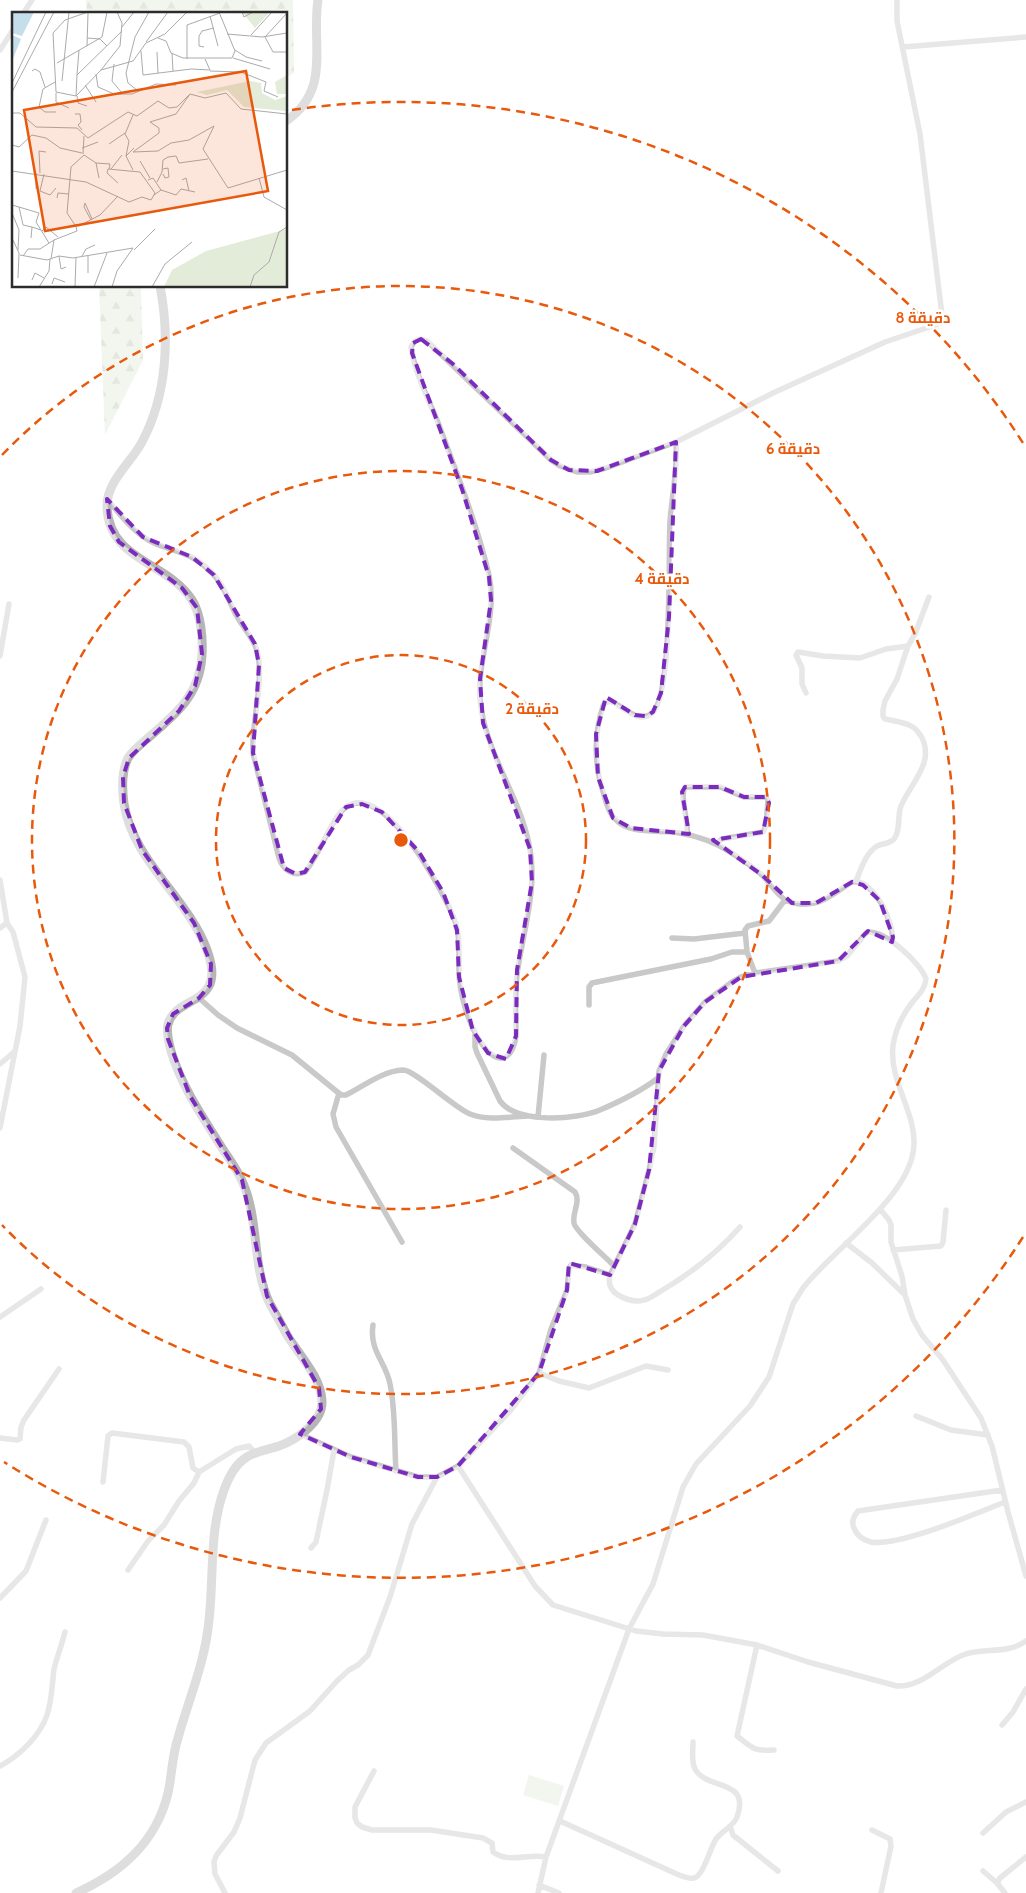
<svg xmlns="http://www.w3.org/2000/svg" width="1026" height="1893" viewBox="0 0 1026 1893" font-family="Cabin,Cairo,sans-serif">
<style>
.green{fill:#e3ebd9}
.forest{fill:url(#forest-firs)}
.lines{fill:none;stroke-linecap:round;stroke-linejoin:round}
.street{stroke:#c9c9c9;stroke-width:5.5}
.secondary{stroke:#b6b6b6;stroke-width:9}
.marked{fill:none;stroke:#7b2cbf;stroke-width:4;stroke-dasharray:10 6;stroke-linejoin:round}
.ring{fill:none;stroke:#e8590c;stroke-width:2.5;stroke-dasharray:9 6}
.inset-road{fill:none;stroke:#ababab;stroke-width:1}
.view{fill:#e8590c;fill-opacity:0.15;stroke:#e8590c;stroke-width:2.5}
.inset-edge{fill:none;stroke:#2c2c2c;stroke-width:2.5}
.centre{fill:#e8590c;stroke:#fff;stroke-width:2.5}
.ring-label{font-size:15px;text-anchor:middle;font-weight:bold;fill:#e8590c;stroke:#fff;stroke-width:5;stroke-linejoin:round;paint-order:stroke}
</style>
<defs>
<pattern id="forest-firs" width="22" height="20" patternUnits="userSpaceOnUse" patternTransform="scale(1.25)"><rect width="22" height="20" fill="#e3ebd9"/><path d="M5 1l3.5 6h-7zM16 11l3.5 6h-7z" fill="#c3caba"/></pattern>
</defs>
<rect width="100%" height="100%" fill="#fff"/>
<path class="green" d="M529,1775L564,1786L558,1806L523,1795Z"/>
<path class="forest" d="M86,0H293L294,73L286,77V14H87Z
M99,286H141V288L143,360L105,435Z"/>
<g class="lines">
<path class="street" d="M23,14L32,0
M903,47L1026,37
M0,50L14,28
M676,442C678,468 672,495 670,521C668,554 673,695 652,713C639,725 623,706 611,701L605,703L603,706C593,737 594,765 604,795C606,803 609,813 615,819C630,836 661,829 680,833C697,836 715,842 730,852C741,859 753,867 763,876C773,886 779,900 794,903C819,909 832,894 852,882C873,877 896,925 892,942
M107,499C120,515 135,534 154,543C167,549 181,551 193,558C217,572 224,588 234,611C240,625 253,636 257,651C265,681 251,721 253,753L279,858C283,870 293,877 305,872C319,856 331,819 345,808C384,777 447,897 456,924C460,938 459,952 459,966C458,991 469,1029 485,1048C501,1067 513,1057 516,1036C516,1014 514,990 518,968C524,929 537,888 530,849C521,796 485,755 480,699C477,658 498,616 489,575C477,524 457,474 439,425C429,400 415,374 411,347L415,341L421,339L427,341L551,460L560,466L577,472H590L606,468L676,442L773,393L885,342L941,323L942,315L920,134L897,21V0
M0,656L9,604
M806,693L802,684V668L796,655L798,652L823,656L860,658L886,649L908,646
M687,834C689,821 679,796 685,787H720L744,797H766L768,800L766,826L763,832L722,839L716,844
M0,880L7,923L13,932L25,977L20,1026L0,1128
M856,881C861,869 865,854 877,846C883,843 890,844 894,839C901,830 897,816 901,806C910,784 936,762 921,736C918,732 916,728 911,726C903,722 894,721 885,719L883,716V710L885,701L897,679L908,646L915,634L929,597
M0,928L7,923
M672,938L694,939L745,933
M755,973L747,952L745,930L748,926L769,921L785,900
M199,998L218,1015L237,1028L292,1055L341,1095H346C364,1086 382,1071 403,1070C415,1070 453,1107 470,1114C487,1121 509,1117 527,1116
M589,1005V987L592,983L711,959L732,952H747
M475,1035V1047L477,1053L500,1101C517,1124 576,1120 600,1110C621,1101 640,1092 658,1078
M0,1064L14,1052
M339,1093L333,1114L336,1127L402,1242
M538,1117L544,1055
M513,1148L575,1192C581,1202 572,1212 574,1223C575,1231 607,1258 614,1266
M880,1209L889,1220L891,1225V1242L902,1276L905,1295
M846,1243L872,1263L905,1295L913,1319L922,1335L943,1360L981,1418L992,1446L1008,1512L1026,1576
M893,1250L941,1246L943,1242L946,1210
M610,1275L586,1267L571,1265L569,1269L567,1290L551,1329L539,1373L510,1411L458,1466L535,1586L553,1605L636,1631L663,1634L703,1635L757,1645L808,1662L897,1686C923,1687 940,1664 963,1655C983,1647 1007,1655 1026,1641
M0,1317L41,1289
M373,1325C369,1351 386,1362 390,1384C396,1412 394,1442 396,1471
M539,1373L559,1381L589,1388L646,1366L668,1370
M916,1416L951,1430L988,1435
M300,1434L351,1457L418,1477H437L458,1466
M0,1438L17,1440L20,1439L21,1427L24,1420L59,1369
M103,1482L108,1436L112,1433L184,1442L189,1447L193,1468L199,1472L236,1449L249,1446L255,1453
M1002,1490L858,1511C854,1516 851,1521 854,1528C857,1536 863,1540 871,1542C900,1547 976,1513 1005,1502
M311,1548L316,1542L327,1490L334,1450
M128,1570L148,1541L164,1525L179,1501L194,1483L199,1472
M0,1598L26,1571L46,1520
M757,1645L737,1736C753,1748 752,1751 774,1750
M1002,1725L1013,1712L1026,1689
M0,1766C19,1756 40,1736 47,1715C52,1701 52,1684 54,1669C57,1657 62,1644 65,1632
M374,1771L355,1807V1818L357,1823L362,1827L372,1830H431L483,1838L492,1843L493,1852C510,1864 528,1853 546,1857
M560,1821L679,1875C694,1881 698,1880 705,1864C709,1856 711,1847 716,1839C722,1831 734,1826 737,1817C751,1778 707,1791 695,1769C691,1761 693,1750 693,1742
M730,1826L733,1835L778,1871
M872,1830L890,1839L891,1846L881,1893
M983,1833L1006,1812L1026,1802
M983,1871L997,1883
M539,1885L559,1893
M225,1893L215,1874L214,1862L216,1856L234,1832L240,1818L255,1760L266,1743L310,1711L337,1681L349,1670L358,1665L368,1655L390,1597L412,1524L437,1477
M538,1893L546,1857L629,1629L653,1584L683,1487L696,1464L750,1406L769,1377L793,1304L803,1288C833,1249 915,1194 914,1142C914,1110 889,1079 893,1046C895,1031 902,1016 911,1004C917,996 925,990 926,979C922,964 882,927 866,933L847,956L838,961L755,973L741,977L732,982L705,1002L684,1026L666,1054L659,1071L654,1147L649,1170L635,1224L610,1275C608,1283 610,1290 618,1295C625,1299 635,1303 644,1300C650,1299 656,1294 661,1291C690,1274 717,1253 740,1227
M1005,1893L997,1883L1000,1878L1026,1857"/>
<path class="secondary" d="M286,121C332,90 311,44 318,0
M76,1893C121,1873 156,1843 168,1793C172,1775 172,1756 178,1738C189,1698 205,1663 209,1620C214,1577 209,1531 224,1490C228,1479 234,1466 244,1459C254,1451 267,1450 279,1446C296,1440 323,1422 322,1401C321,1377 299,1355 287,1335C281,1324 275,1313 269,1302C252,1265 259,1220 243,1183C238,1171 231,1161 224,1151C204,1119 182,1088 171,1051C169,1043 166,1033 168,1024C176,994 228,1007 207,950C188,898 133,861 124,804C122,789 121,772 128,758C133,750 141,744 148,738C176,714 200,695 202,655C203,638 201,614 192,600C168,562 109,561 107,507C106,482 131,463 142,442C167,395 170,338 160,286"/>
</g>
<path d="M0 0H1026V1893H0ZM421,339L453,364L551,460L569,470L597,471L676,442L669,617L661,693L653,712L646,716L635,715L606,697L596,734L598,777L613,818L631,828L689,834L682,792L685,787H720L744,797H766L769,803L763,832L713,840L762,875L792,903H816L852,882L863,885L880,901L893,937L892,942L868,931L838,961L741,977L705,1002L684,1026L659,1071L649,1170L635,1224L610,1275L569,1263L567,1290L539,1373L458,1466L437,1477H418L351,1457L300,1434L321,1409L319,1388L267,1296L242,1180L190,1096L168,1039L167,1028L173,1014L199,998L210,985L211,964L194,923L142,850L124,803L123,777L129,758L179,711L195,686L202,654L197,608L182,588L119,542L110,526L107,499L143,537L192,557L214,575L255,644L259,665L253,753L284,868L296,874L305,872L346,807L362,804L382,812L419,852L443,892L457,930L459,977L473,1031L488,1053L506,1059L516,1036L517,970L532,882L530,849L483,723L480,679L491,600L489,577L462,489L412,353L413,343Z" fill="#fff" fill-opacity=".55" fill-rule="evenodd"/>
<path class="marked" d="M421,339L453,364L551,460L569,470L597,471L676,442L669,617L661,693L653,712L646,716L635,715L606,697L596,734L598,777L613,818L631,828L689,834L682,792L685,787H720L744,797H766L769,803L763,832L713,840L762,875L792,903H816L852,882L863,885L880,901L893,937L892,942L868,931L838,961L741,977L705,1002L684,1026L659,1071L649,1170L635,1224L610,1275L569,1263L567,1290L539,1373L458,1466L437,1477H418L351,1457L300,1434L321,1409L319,1388L267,1296L242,1180L190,1096L168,1039L167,1028L173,1014L199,998L210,985L211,964L194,923L142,850L124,803L123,777L129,758L179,711L195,686L202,654L197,608L182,588L119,542L110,526L107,499L143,537L192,557L214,575L255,644L259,665L253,753L284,868L296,874L305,872L346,807L362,804L382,812L419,852L443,892L457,930L459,977L473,1031L488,1053L506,1059L516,1036L517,970L532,882L530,849L483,723L480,679L491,600L489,577L462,489L412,353L413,343Z"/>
<g class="ring">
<circle cx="401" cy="840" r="185"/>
<circle cx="401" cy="840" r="369"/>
<path d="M2 455A554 554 0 1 1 2 1225"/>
<path d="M1023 1237A738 738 0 0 1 4 1462M292 110A738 738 0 0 1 1023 443"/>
</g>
<g transform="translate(12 12)">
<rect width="275" height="275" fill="#fff"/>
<path d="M258,0L243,16L231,1H242ZM275,63V82H265L263,70ZM238,69L249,71L250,81L263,88L275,84V99L232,95L215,78L195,83L185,80ZM275,217V275H152L160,258L194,239Z" fill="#e3ebd9"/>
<path d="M0,0H22L10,24L0,21ZM0,23L9,27L0,49Z" fill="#c4deec"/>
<path class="inset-road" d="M76,0L53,8L41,21L44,80L64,84L89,58M105,0L110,11L108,34L89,58L121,49L134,31L153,22L175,0M230,0L232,5L241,0M275,1L253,25L261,40H275M198,4L206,34M110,15L122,0M215,22L250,25L275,21M239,23L260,0M75,26L88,27L95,34M146,26L154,29L159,41L171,46H220L223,39L207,0M134,30L156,0M75,34L76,1M192,35L187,34V24L190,19L202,16M223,38L234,45L250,49M129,39L131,63L179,57L198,58L193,47M145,40L146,61M160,41L161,59M221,46L258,57M175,47V13L208,1M45,51L90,25L95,0M102,52L100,69L110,81M20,59L23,57L28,60L33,75M198,59L229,60L254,70L252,79L266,85M84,62L86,75L102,82H120L144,72L164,73M65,63L67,38M50,69L57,0M43,70L31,77L27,95L33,100H44M0,71L34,0M73,73L84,90M126,79L116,71L114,61L123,25L137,0M0,80L42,0M44,81V90L57,96M178,82L164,102L138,110L147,116V121L121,140L146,139L159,131L177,128L202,114L191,137L216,176L275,158M64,84L65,63L110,19M65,84L66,91L75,94M0,101H8L24,115L65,116L76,126L116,100L125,104L146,89L157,96L165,95L178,82L193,86L214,81L229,97L275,102M63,102H68L69,110L66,113L70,118M97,132L113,121M0,133L7,135L20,123L34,126L48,136L70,141M70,136L86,130M71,142L72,124M114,144L117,129L113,122L121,103M128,149L138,166M84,151L87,166M97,157L98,152L84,151L72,143L59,155L55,201L63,213L67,214L88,203L106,184M99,157L110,143M151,157L156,156L157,165L153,166L151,162M121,158L114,144L122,136M0,159L74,170L117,190L130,185L139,188L143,181L128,160L96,157L95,161L106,171M28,161L27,139L34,140M32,162L28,179L38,183L44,176M247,166L252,185L275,198M136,168L141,166L149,178L142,183M170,168L174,166L177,179M145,170L150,160L151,148L156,145L164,144L167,151L196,147M24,177V161M149,178L164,183L169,177L183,180M45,186L46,181L57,182M0,193L7,195L11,213L20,215M7,195L27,201L24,210L37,231M0,201L7,218L6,238M79,208L72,195L73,191L80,207M30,219L34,215L46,225M0,226L7,241L6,266M19,226L20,215L29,218M122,238L143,217M8,243L35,248L47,244L61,246L121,236L105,259L100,275M11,244L16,237H28L42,228M47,244L49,257L54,255M70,244L74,237L83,233M76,244V261M39,247L42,228L65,219L64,214M20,268L23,261L32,266M40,272L42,266L53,270M27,275L37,259L38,247M63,275L64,246M82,275L95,241M140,275L153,252L180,230M238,275L242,263L257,250L267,220L275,215"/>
<path class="view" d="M234,59L256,179L33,219L12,98Z"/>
<rect width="275" height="275" class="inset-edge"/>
</g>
<circle cx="401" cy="840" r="8" class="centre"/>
<g class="ring-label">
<text x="923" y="323">8 دقيقة</text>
<text x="793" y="454">6 دقيقة</text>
<text x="662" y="584">4 دقيقة</text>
<text x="532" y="714">2 دقيقة</text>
</g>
</svg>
